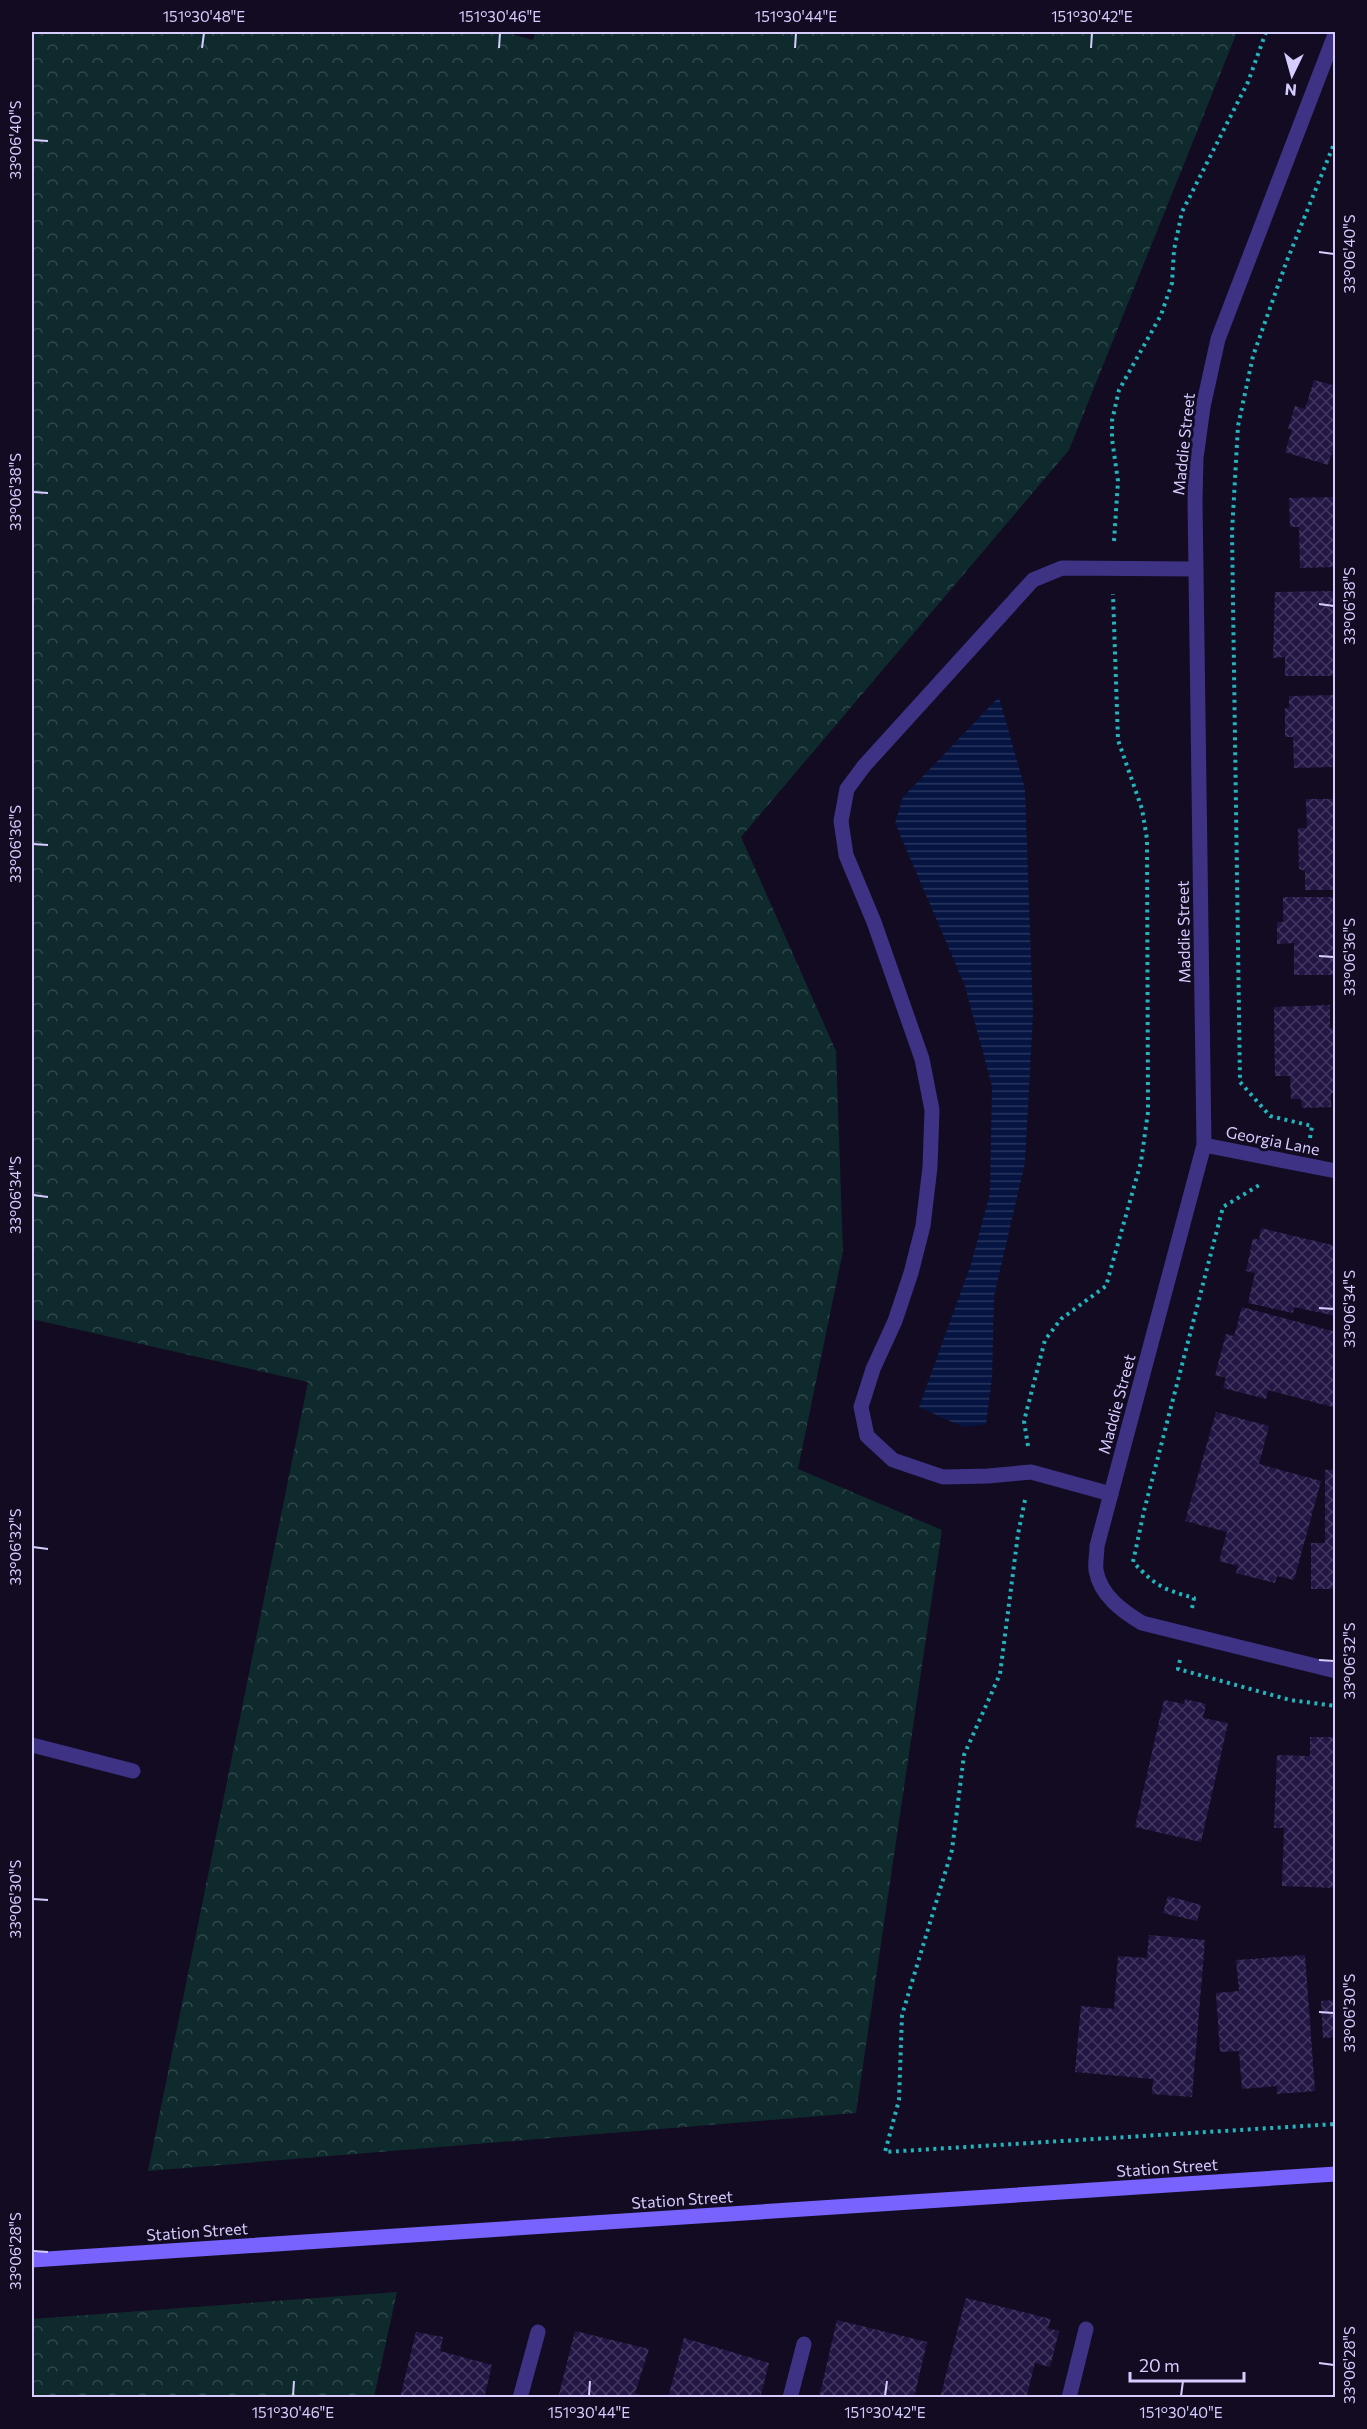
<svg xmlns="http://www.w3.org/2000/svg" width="1367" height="2429" viewBox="0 0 1367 2429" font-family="Commissioner,sans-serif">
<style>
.forest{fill:url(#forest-crowns)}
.water{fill:url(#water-rules)}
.building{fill:url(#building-cross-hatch)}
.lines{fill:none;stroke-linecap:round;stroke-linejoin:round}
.path{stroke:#23b4bc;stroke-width:4;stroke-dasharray:3 4.5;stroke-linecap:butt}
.lane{stroke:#3e3285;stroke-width:15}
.street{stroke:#3e3285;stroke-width:15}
.secondary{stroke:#7863ff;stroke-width:15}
.ticks{fill:none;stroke:#d7ccff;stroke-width:2}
.labels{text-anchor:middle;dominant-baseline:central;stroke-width:6;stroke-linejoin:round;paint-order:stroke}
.street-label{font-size:16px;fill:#d7ccff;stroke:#120b22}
.neatline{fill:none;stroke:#d7ccff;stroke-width:2}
.ticks-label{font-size:15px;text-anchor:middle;fill:#d7ccff}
</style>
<defs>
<pattern id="forest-crowns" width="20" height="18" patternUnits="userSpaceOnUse" patternTransform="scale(1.5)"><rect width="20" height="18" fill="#0e2a2c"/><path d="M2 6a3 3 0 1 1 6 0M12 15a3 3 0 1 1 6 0" fill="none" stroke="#30484c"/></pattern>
<pattern id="water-rules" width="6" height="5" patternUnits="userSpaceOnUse" patternTransform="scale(1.5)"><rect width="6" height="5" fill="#051441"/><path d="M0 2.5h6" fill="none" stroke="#29355e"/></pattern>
<pattern id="building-cross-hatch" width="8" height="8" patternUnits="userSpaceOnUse" patternTransform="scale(1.5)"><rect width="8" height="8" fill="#241644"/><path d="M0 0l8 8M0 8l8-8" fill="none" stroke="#433760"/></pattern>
</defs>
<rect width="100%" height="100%" fill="#120b22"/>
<path class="forest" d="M32,32H504L533,40L535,32H1237L1069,450L741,837L836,1051L843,1251L798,1469L942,1530L856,2113L148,2171L308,1382L32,1319Z
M397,2292L374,2397H32V2319Z"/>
<path class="water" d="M999,697L1025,789L1033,1015L1025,1163L994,1296L992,1379L986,1424L963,1427L919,1407L971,1264L990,1193L992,1086L965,986L895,823L903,797Z"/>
<path class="building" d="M1314,380L1336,386V456L1331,454L1328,465L1285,452L1292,430L1288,429L1295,406L1305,409Z
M1336,497V567L1300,568L1299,527H1290L1289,498Z
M1336,591V676H1285V657L1273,658L1275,592Z
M1336,695V758H1333V767L1294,768L1293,737H1285V708H1289V696Z
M1306,799H1336V890H1305V871L1299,869L1298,828H1307Z
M1283,897H1336V975H1294V943L1277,944V922H1283Z
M1330,1005V1028H1336V1093H1331V1107L1302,1108L1301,1099H1291L1290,1076H1275L1274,1007Z
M1261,1228L1336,1246V1316L1294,1307L1293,1313L1248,1303L1255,1273L1246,1271L1253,1238L1259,1240Z
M1242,1307L1336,1332V1408L1268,1390L1266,1399L1223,1388L1226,1378L1215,1375L1226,1334L1234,1336Z
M1216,1412L1269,1426L1259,1464L1321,1481L1294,1580L1277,1576L1275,1583L1236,1573L1238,1566L1219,1561L1227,1532L1185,1521Z
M1336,1469V1589H1311V1543H1325V1470Z
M1185,1699L1206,1704L1203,1718L1228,1723L1201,1842L1135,1827L1164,1700L1184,1704Z
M1310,1737H1336V1888L1282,1886L1284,1828H1274L1277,1755L1310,1756Z
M1168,1896L1201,1905L1197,1921L1163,1913Z
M1149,1935L1205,1940L1192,2097L1152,2094L1153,2079L1075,2072L1081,2006L1114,2009L1118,1956L1147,1958Z
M1305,1955L1315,2091L1277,2094V2086L1242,2089L1239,2051L1220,2052L1216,1993L1239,1991L1236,1960Z
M1336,2000V2037L1323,2038L1321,2001Z
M966,2298L1051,2319L1048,2328L1059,2331L1050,2367L1035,2363L1026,2398H940Z
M837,2320L927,2342L914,2398H819Z
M575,2331L649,2349L635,2393L652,2398H558Z
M416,2332L443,2337L440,2351L492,2365L484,2398H400Z
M684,2338L769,2363L760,2398H668Z"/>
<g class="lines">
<path class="path" d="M1114,541L1118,481L1112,439V421L1119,390L1161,315L1172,283L1174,250L1182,212L1248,82L1266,32
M1310,1138L1312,1126L1270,1116L1240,1082L1232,532L1238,426L1253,356L1286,263L1336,139
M1028,1446L1024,1421L1045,1340L1061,1319L1106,1286L1141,1162L1148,1112L1147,839L1142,809L1118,740L1113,594
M1025,1500L1018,1534L1000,1674L964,1755L952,1850L902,2015L899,2100L885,2152L1336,2124
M1192,1608L1194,1598C1162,1589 1156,1586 1133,1562L1144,1511L1223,1207L1261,1184
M1180,1660L1178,1669L1290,1700L1336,1706"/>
<path class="lane" d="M1111,1494L1031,1472L988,1476L943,1477L893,1460L867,1436L861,1407L873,1369L895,1321L911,1273L923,1226L930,1167L932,1110L922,1059L874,922L846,855L841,821L847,789L864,766L1033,580L1062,568L1196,569
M520,2398L538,2332
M790,2398L804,2344
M1069,2398L1086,2329"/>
<path class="street" d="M1336,32L1218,339L1203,407L1196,458L1195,501L1204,1145L1097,1546C1097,1554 1095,1562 1096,1570C1100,1595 1122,1611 1142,1623L1336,1671
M1204,1145L1336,1171
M32,1745L133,1771"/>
<path class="secondary" d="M32,2260L1336,2174"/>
</g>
<path class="ticks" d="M202,48L204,33M499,48L500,33M795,48L796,33M1091,48L1092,33M33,140L48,141M1319,252L1334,254M33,492L48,493M1319,604L1334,606M33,844L48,845M1319,956L1334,957M33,1195L48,1197M1319,1308L1334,1309M33,1547L48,1549M1319,1660L1334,1661M33,1899L48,1900M1319,2012L1334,2013M33,2251L48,2252M1319,2363L1334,2365M293,2396L294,2381M589,2396L590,2381M885,2396L887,2381M1181,2396L1183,2381"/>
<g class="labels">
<g class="street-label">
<text transform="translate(1183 444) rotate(-84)">Maddie Street</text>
<text transform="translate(1183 932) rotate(-91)">Maddie Street</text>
<text transform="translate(1273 1140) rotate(11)">Georgia Lane</text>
<text transform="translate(1116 1404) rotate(-75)">Maddie Street</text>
<text transform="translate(1167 2167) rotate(-4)">Station Street</text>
<text transform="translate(682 2199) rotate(-4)">Station Street</text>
<text transform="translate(197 2231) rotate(-4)">Station Street</text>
</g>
</g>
<rect width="1367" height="2429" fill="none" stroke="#120b22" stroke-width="66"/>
<g transform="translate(1292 75) rotate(185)" stroke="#120b22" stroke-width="4.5" paint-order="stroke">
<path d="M0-4.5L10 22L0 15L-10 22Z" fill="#d7ccff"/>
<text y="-9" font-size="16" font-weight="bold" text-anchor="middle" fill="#d7ccff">N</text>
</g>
<path d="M1130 2372v9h114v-9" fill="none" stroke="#d7ccff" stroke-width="3"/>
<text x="1139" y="2372" font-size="18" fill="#d7ccff" stroke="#120b22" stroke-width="4.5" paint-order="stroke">20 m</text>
<rect x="33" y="33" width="1301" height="2363" class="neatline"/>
<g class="ticks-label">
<text x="204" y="22">151°30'48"E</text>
<text x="500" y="22">151°30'46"E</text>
<text x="796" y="22">151°30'44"E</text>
<text x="1092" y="22">151°30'42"E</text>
<text transform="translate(16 140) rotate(-90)" y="5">33°06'40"S</text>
<text transform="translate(1350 254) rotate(-90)" y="5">33°06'40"S</text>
<text transform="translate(16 492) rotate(-90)" y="5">33°06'38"S</text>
<text transform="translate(1350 606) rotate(-90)" y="5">33°06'38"S</text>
<text transform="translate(16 844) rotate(-90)" y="5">33°06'36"S</text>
<text transform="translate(1350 957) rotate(-90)" y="5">33°06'36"S</text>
<text transform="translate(16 1195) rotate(-90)" y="5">33°06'34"S</text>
<text transform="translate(1350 1309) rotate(-90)" y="5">33°06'34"S</text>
<text transform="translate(16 1547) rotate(-90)" y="5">33°06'32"S</text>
<text transform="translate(1350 1661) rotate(-90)" y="5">33°06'32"S</text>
<text transform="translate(16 1899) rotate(-90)" y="5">33°06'30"S</text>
<text transform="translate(1350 2013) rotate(-90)" y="5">33°06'30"S</text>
<text transform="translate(16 2251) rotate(-90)" y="5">33°06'28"S</text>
<text transform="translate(1350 2365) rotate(-90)" y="5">33°06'28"S</text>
<text x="293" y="2418">151°30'46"E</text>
<text x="589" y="2418">151°30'44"E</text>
<text x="885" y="2418">151°30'42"E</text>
<text x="1181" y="2418">151°30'40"E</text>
</g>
</svg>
